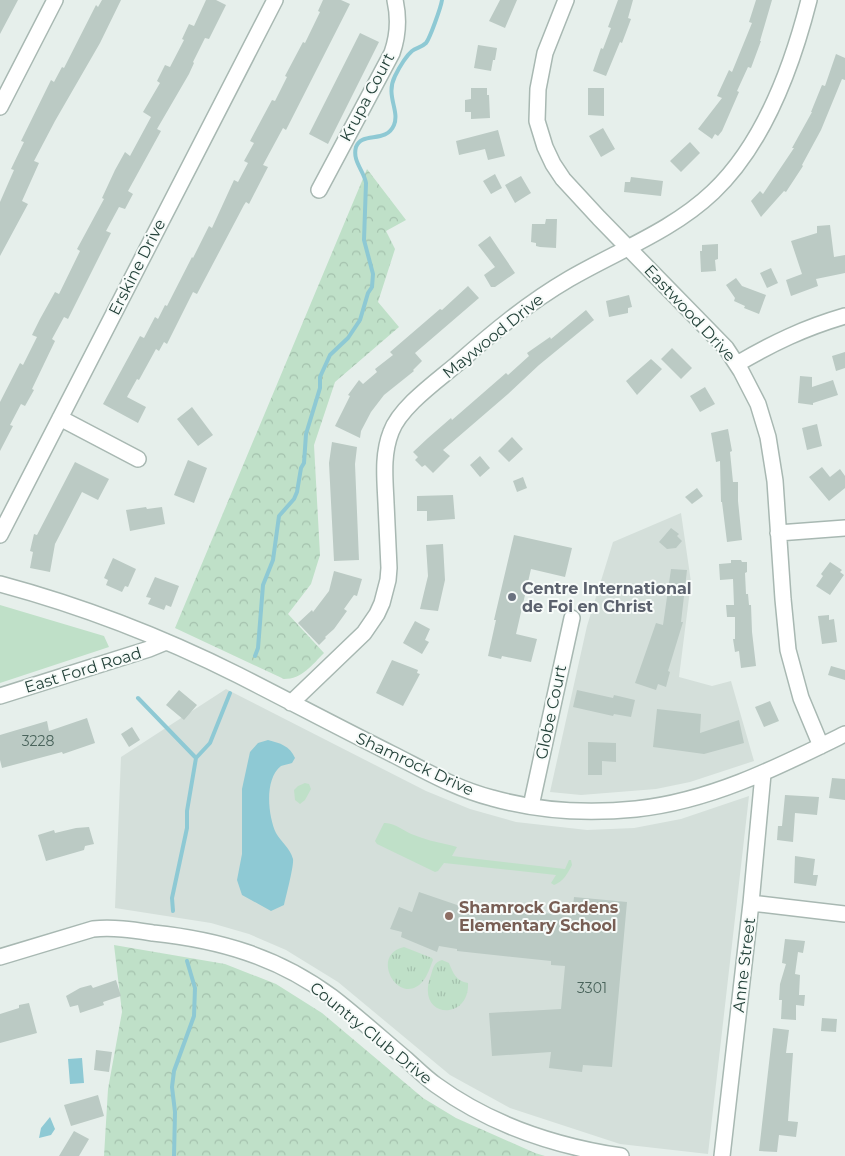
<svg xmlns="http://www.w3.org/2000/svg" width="845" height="1156" viewBox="0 0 845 1156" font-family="Montserrat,sans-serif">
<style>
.built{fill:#d4dfda}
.grass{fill:#bfe0c8}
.forest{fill:url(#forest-crowns)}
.park{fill:url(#park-tufts)}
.water{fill:#8ec9d4}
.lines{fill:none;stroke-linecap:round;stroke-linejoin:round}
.stream{stroke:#8ec9d4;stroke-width:4}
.building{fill:#bbcac4}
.minor-casing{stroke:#a8b8b2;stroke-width:18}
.minor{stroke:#fff;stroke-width:15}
.worship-dot{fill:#6b7280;stroke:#f7fbf9;stroke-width:2}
.education-dot{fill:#8d6e63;stroke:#f7fbf9;stroke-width:2}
.labels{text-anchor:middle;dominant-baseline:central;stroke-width:4;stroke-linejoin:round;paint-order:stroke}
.number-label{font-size:14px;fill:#4a645c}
.street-label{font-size:16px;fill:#24423a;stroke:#f7fbf9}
.worship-label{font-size:16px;font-weight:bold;fill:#5b616d;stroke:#f7fbf9;text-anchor:start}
.education-label{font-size:16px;font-weight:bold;fill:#785e54;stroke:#f7fbf9;text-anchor:start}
</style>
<defs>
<pattern id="forest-crowns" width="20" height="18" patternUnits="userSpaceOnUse" patternTransform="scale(1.25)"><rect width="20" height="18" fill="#bfe0c8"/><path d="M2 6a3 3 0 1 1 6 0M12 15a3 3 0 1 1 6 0" fill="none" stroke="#a4c1ad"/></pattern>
<pattern id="park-tufts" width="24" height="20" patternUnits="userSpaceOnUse" patternTransform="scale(1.25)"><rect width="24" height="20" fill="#bfe0c8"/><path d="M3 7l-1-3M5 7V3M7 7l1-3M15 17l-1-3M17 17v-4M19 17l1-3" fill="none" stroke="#a4c1ad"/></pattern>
</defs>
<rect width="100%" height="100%" fill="#e6efeb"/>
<path class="built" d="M681,513L691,582L679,677L712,686L731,681L754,761L690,782L656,789L581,795L550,792L587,626L613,542Z
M226,689L426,791L470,809L516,822L587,830L634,828L681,819L749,796L708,1154L620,1144L510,1108L450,1075L338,982L286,950L249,934L211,923L115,908L121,757Z"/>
<path class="grass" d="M0,605L104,636L109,647L0,683Z
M305,783L309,784L311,789L305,800L300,804L295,800L294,790L298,786Z
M384,823C394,822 405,832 414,835C428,841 443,843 457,847L452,856L565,869L569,860H571L572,865C568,873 563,882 554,885L551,883L556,875L444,863L438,871L435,872L377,844L375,841Z"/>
<path class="forest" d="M367,169L406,220L386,231L395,249L378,302L399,327L335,382L314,445L320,555L311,584L288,614L324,653C312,665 302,679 284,679L175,628Z
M114,945L225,964L276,984L322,1013L423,1098L456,1118L535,1153L545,1156H104L108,1089L122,1012Z"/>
<path class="park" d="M404,947L432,958L433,960C430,967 428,975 423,981C400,1009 368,955 404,947Z
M442,960L449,963C453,973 456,981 468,983C470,1022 414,1019 431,975C433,968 434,962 442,960Z"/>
<path class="water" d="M268,740C280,743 290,746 295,758L292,763C289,764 284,765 281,766C264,779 268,816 276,833C281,842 290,848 293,859C294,866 286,896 284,905L271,911L242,895L237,880L242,854V789L250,752L258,743Z
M82,1058L84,1083L70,1084L68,1059Z
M50,1117L55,1129L51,1135L39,1138L41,1128Z"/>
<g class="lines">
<path class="stream" d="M255,656L258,648L263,585L273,560L279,516L294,499L297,492L301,468L304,463L306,434L320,388V377L330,355L348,338L360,320L368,293L372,287L373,274L364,240L366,183C364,171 352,161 356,147C362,131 386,144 394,125C400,110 385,96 395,76C399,68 405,57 412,51C416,48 422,47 426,43C430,38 441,7 442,0
M138,698L196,758
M173,911L172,898L187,828V811L196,758L210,743L230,693
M174,1156L175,1112L172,1087L174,1071L194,1016L195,988L187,961"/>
</g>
<path class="building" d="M0,0H18L0,34Z
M102,0H121L100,43L55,121L34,161L39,163L22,201L28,204L0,256V202L14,170L11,169L24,142L21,141L51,80L54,82L62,67L64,68L96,5L98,7Z
M206,0H216L226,5L209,39L205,38L193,62L194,63L189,74L157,129L161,131L128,191L133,194L125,209L119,207L106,231L111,233L68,319L64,317L52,339L55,341L32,389L34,390L25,406L21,404L10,425L13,426L0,451V402L20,363L23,365L37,337L32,335L40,319L55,292L59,294L80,251L77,249L104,199L102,198L115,170L125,152L130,156L151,117L143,112L160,83L157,81L165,65L170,67L184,40L182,39L189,24L194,26Z
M323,0H341L350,4L286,130L283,128L263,165L268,167L249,204L246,202L244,205L197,294L193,292L167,344L164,342L159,351L156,349L139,380L137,379L127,397L146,407L138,423L103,404L140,336L144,338L155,317L158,319L165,305L167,306L192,257L193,258L209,226L212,228L234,180L238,182L248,163L244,161L254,143L250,141L272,100L275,101L287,77L285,76L303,42L305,43L320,12L318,11Z
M500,0H517L505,28L489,21Z
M618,0H633L628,18L631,19L622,43L620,42L606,76L593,71L601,48L603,49L611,28L608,27Z
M756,0H772L760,41H761L751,68L748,67L737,91L739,92L722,131L718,136L715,134L712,139L698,129L722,98L717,96L729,70L732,72L752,23L749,22Z
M360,33L379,42L328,144L309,134Z
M478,45L497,48L495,60H493L491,71L474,68Z
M836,54L845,58V80L842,79L821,130L802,165L803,166L786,192L784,191L761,217L751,201L760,191L763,194L794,148H792L812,112H811L822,85L825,86Z
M471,88H487V95H489L490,118L471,119V112H465V100L471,99Z
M588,88H604V116L588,115Z
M603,128L615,149L601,157L589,136Z
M498,130L505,156L488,160L485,149L459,155L456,141Z
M690,142L700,153L681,172L670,161Z
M495,174L502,188L491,194L483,181Z
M521,176L531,193L515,203L505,185Z
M631,177L663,181L661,196L624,192L625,182H630Z
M546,219H557L556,248L540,247L536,246V243L531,242L532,224H545Z
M830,225L834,257L845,255V273L816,279L818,286L791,296L786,280L802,274L791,241L817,233V226Z
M490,236L515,273L495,287H491L484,275L495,267L478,245Z
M718,244V259L715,260L716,271L701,272L700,251H702V245Z
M771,268L778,283L767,288L760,273Z
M736,278L742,286L766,295L759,314L744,308L745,306L734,301L735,298L726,285Z
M468,286L479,298L415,353L422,361L413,370L414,371L384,395L371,412L361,431L360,438L335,426L350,396L348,395L359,380L363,384L377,372L375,369L393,355L390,352L440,309L442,310Z
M629,295L632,307L628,308V313L609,317L606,301Z
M586,310L594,320L539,365L508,394L443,450L450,456L433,473L425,465L422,467L415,460L418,457L413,452L428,438L451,418L452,420L506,373L508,375L529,356L527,353L550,337L551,339Z
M672,348L692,368L681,379L661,359Z
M845,352V368L836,371L832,356Z
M651,359L662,369L637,395L626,381Z
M800,376L812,377V387L833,380L838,395L813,403V405L798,403Z
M705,387L715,404L700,412L690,396Z
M192,407L213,435L198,446L177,419Z
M817,424L822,446L807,450L802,428Z
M728,429L732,451L730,452L733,482H738V501L742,540L727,542L722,502H721L720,461L716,462L711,433Z
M512,437L523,449L509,462L498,451Z
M332,442L357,447L355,464L359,560L334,561L329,463Z
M480,456L490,468L480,477L470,465Z
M188,460L207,468L194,503L174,495Z
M75,462L109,479L98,500L82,492L55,544L50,572L30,568L33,552L30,551L34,534L37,535Z
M822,467L830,477L840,469L845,476V488L829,501L809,477Z
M523,477L527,488L517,492L513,481Z
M697,488L703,496L692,504L685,497Z
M453,495L455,519L427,521V511H417V496Z
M146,507L147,509L162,507L165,524L130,531L126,510Z
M671,528L679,534L677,536L682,541L676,548L667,549L659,542Z
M514,535L572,548L565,577L531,569L516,634L537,639L531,662L502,656L501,659L488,656L496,620H494Z
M443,544L445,580L438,611L420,609L428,576L426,545Z
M113,558L136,569L128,587L125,586L122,592L106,585L108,580L104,578Z
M731,560H741L742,562H747V572L745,573L746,594H748L749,605H751L752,632L756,666L741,668L739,651L735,652L733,639H735V617H727L726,605H734L733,579L720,580L719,564L731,563Z
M830,562L842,570L840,572L844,575L830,595L816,586L823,576L821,574Z
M671,569L687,570L681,622H683L668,671L670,672L666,687L658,684L656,690L635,683L656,623L663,625Z
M334,571L362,579L357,596L354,595L344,609L347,611L334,629L325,637L326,638L319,645L298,623L312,610L313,612L329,591Z
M155,577L179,586L171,607L166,605L164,610L148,604L151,598L146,597Z
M829,615V620L834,619L837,642L822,644L818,616Z
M415,621L430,629L425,640L429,642L422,654L403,643Z
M392,660L418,670L417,673L420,674L403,706L376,693Z
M831,666L845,670V680L828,675Z
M179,690L197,705L184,720L166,705Z
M577,690L613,698L614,695L635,700L631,717L614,714L613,716L573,707Z
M770,701L779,721L764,727L755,707Z
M657,709L701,714L700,733L739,720L744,743L704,754L653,747Z
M87,718L95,743L63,754L62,752L2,768L0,760V735L47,721L49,731Z
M132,727L140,740L129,747L121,734Z
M588,742L616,743V762L602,761V775H588Z
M832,778L845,779V800L829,798Z
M785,795L819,797L817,815L795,813L793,842L777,840L778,826H782Z
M89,827L94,844L85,846L84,850L46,861L38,835L54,830L55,833L76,828Z
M795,856L815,859L813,875H818L816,886L794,883Z
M419,892L463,907V904L572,916L574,897L627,902L612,1067L583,1065L582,1072L549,1068L551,1052L492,1056L489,1013L561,1009L565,966L551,965V961L457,951V949L439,946L437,952L401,937L402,932L390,929L399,907L412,912Z
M785,939L805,941L803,953L798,952L795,974L800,975L799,995H805L804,1006L796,1005V1020L781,1019L782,1000H779L780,984L786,964L782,963Z
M116,980L121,996L103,1002L104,1005L80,1013L78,1005L70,1007L66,996L80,988L91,985L93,988Z
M29,1003L37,1033L0,1043V1014L19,1008V1005Z
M822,1018L837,1019L836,1032L821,1031Z
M773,1028L789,1030L786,1053H793L788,1121L798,1122L796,1137L779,1135L777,1152L759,1151Z
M96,1050L112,1052L109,1072L94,1070Z
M98,1095L104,1116L71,1126L64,1105Z
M74,1131L89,1139L79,1156H59Z"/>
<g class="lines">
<g class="minor-casing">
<path id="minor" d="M566,0L545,53L538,89L537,121L545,147L553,164L563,179L599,218L726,348L741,371L758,404L768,437L775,481L783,599L788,650L801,698L821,746
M0,107L55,0
M319,190L392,53C398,36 399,18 395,0
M737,364C773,343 804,328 845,316
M60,418L138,459
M778,533L845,528
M0,535L275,0
M0,584C82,606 162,637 238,675C289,701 340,728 392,754C424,770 456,789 492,798C538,811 588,814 636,809C711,801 778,767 845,734
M0,696L149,649L166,642
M291,703L364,633L377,614L382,603L388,580L389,568C388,546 387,525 386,503C385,479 382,455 391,432C400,407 437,381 457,364C493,332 528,303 569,279C617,251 672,231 713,192C764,144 792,67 809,0
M531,806L572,618
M751,903L845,914
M0,957L93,929C114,927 133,930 153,933C220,940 278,957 332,997C358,1017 382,1039 407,1060C417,1069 426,1078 436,1085C491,1125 554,1146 621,1156
M722,1156L751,903L763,774"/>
</g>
<use href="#minor" class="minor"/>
</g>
<circle class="worship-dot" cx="512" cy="597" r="5"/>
<circle class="education-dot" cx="449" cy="916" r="5"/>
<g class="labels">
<g class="number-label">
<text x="38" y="741">3228</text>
<text x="592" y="988">3301</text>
</g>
<g class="street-label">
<text transform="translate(367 97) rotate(-62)">Krupa Court</text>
<text transform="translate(137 267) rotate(-63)">Erskine Drive</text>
<text transform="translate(690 313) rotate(47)">Eastwood Drive</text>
<text transform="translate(493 336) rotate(-39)">Maywood Drive</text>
<text transform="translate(83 670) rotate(-17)">East Ford Road</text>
<text transform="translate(551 712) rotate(-78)">Globe Court</text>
<text transform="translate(415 764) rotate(25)">Shamrock Drive</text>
<text transform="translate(744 965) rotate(-83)">Anne Street</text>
<text transform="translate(371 1033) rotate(39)">Country Club Drive</text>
</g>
<g class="worship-label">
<text x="522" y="588">Centre International<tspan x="522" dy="18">de Foi en Christ</tspan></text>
</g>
<g class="education-label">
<text x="459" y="907">Shamrock Gardens<tspan x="459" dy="18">Elementary School</tspan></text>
</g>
</g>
</svg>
